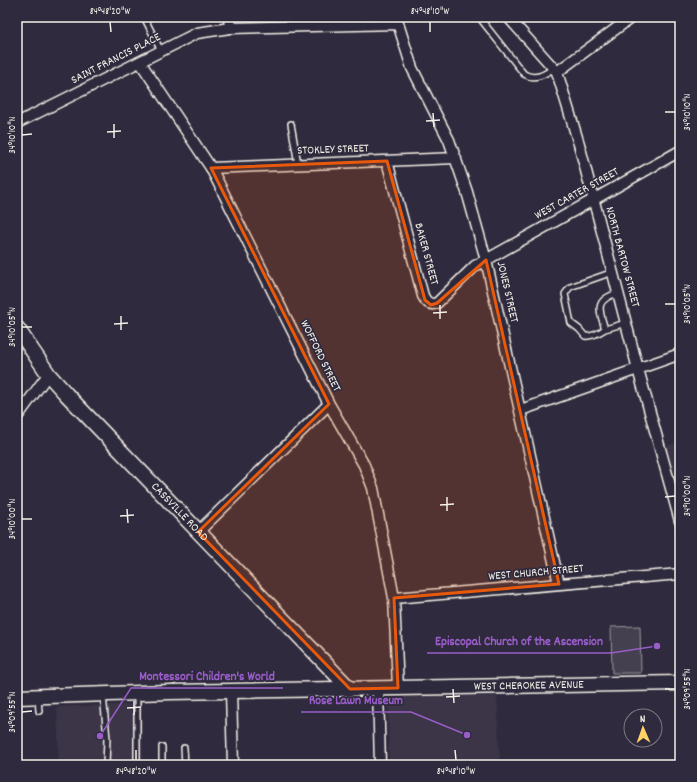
<svg xmlns="http://www.w3.org/2000/svg" width="697" height="782" viewBox="0 0 697 782" font-family="Dekko,sans-serif">
<style>
.built{fill:#3b3647}
.green{fill:#454050;stroke:#9c989c}
.lines{fill:none;stroke-linecap:round;stroke-linejoin:round}
.lane-casing{stroke:#f4f1e8;stroke-width:8}
.street-casing{stroke:#f4f1e8;stroke-width:13}
.secondary-casing{stroke:#f4f1e8;stroke-width:17}
.lane{stroke:#2f2a3d;stroke-width:5}
.street{stroke:#2f2a3d;stroke-width:10}
.secondary{stroke:#2f2a3d;stroke-width:14}
.marked{fill:#e8590c;fill-opacity:0.2;stroke:#e8590c;stroke-width:3;stroke-linejoin:round}
.ticks{fill:none;stroke:#f4f1e8;stroke-width:1.5}
.labels{text-anchor:middle;dominant-baseline:central;stroke-width:3.5;stroke-linejoin:round;paint-order:stroke}
.street-label{font-size:12px;fill:#f4f1e8;stroke:#2f2a3d}
.leader{fill:none;stroke:#995dc9;stroke-width:1.5}
.callout-dot{fill:#995dc9;stroke:#2f2a3d;stroke-width:1.5}
.callout-label{font-size:13px;text-anchor:middle;font-weight:bold;fill:#995dc9;stroke:#2f2a3d;stroke-width:3.5;stroke-linejoin:round;paint-order:stroke}
.neatline{fill:none;stroke:#f4f1e8;stroke-width:1.5}
.ticks-label{font-size:10px;text-anchor:middle;fill:#f4f1e8}
</style>
<rect width="100%" height="100%" fill="#2f2a3d"/>
<filter id="ink" filterUnits="userSpaceOnUse"><feTurbulence type="fractalNoise" baseFrequency=".025" numOctaves="2"/><feDisplacementMap in="SourceGraphic" scale="8" xChannelSelector="R" yChannelSelector="G"/><feConvolveMatrix kernelMatrix="1 2 1 2 8 2 1 2 1" color-interpolation-filters="sRGB"/></filter>
<g filter="url(#ink)">
<path class="built" d="M680,442V494L666,446Z
M497,695L500,765H389L388,696Z
M142,704L143,765H59L57,707Z"/>
<path class="green" d="M640,626L641,673H612L611,627Z"/>
<g class="lines">
<g class="lane-casing">
<path id="lane" d="M144,17L161,51
M335,17L336,25
M479,17L524,74C534,80 545,75 553,68
M291,124L298,164
M613,272L570,287L565,294L571,323L579,329L585,336C592,337 599,333 605,329C599,310 594,300 618,293
M605,329L626,323
M103,694L107,739L106,765
M137,694V765
M38,698L39,711
M162,747V765
M184,748L185,765"/>
</g>
<g class="street-casing">
<path id="street" d="M229,17L230,28
M396,17L412,68L449,140L467,192L486,260L559,584
M508,17L557,72L579,144L638,369L680,521
M140,62L211,168L329,404L364,465L373,488L394,598L398,688
M557,72L632,17
M17,123L197,33L230,28L398,24
M387,161L423,296C426,302 430,306 437,303L475,266L486,260L680,151
M211,168L456,158
M521,410L680,354
M17,417L44,380L49,375
M198,532L329,404
M394,598L680,574
M378,688L380,765
M231,691L233,765"/>
</g>
<g class="secondary-casing">
<g id="secondary">
<path id="s1" d="M17,328L49,375L67,395L350,689"/>
<path id="s2" d="M17,697L170,692L680,683"/>
</g>
</g>
<use href="#lane" class="lane"/>
<use href="#street" class="street"/>
<use href="#secondary" class="secondary"/>
</g>
</g>
<path class="marked" d="M387,161L425,300L431,305L437,303L486,260L559,584L394,598L398,688L350,689L198,532L329,404L211,168Z"/>
<path class="ticks" d="M110,22L111,32M430,22V32M665,112H675M433,113L434,127M426,121L440,120M114,124V138M107,132L121,131M22,135L32,134M665,304H675M440,305V319M433,313L447,312M121,316V330M114,324L128,323M22,327H32M447,497V511M665,497L675,496M440,505L454,504M127,509L128,523M120,516L134,515M22,519H32M453,689L454,703M665,689H675M446,697L460,696M134,701V715M127,708L141,707M22,712L32,711M136,750V760M455,750L456,760"/>
<g class="labels">
<g class="street-label">
<text transform="translate(116 59) rotate(-27)">SAINT FRANCIS PLACE</text>
<text transform="translate(333 150) rotate(-2)">STOKLEY STREET</text>
<text transform="translate(577 194) rotate(-29)">WEST CARTER STREET</text>
<text transform="translate(426 254) rotate(75)">BAKER STREET</text>
<text transform="translate(622 257) rotate(75)">NORTH BARTOW STREET</text>
<text transform="translate(507 292) rotate(77)">JONES STREET</text>
<text transform="translate(320 356) rotate(64)">WOFFORD STREET</text>
<text stroke="none"><textPath href="#s1" startOffset="246">CASSVILLE ROAD</textPath></text>
<text transform="translate(536 573) rotate(-5)">WEST CHURCH STREET</text>
<text stroke="none"><textPath href="#s2" startOffset="512">WEST CHEROKEE AVENUE</textPath></text>
</g>
</g>
<path class="leader" d="M657 646L611 653H427M100 736L131 688H283M467 735L411 712H301"/>
<g class="callout-dot">
<circle cx="657" cy="646" r="4"/>
<circle cx="100" cy="736" r="4"/>
<circle cx="467" cy="735" r="4"/>
</g>
<g class="callout-label">
<text x="519" y="645">Episcopal Church of the Ascension</text>
<text x="207" y="680">Montessori Children's World</text>
<text x="356" y="704">Rose Lawn Museum</text>
</g>
<rect width="697" height="782" fill="none" stroke="#2f2a3d" stroke-width="44"/>
<g transform="translate(643 728) rotate(358)"><circle r="19" fill="#2f2a3d" stroke="#7e7a81"/>
<path d="M0-3L7 15L0 10L-7 15Z" fill="#ffd166"/>
<text y="-6" font-size="11" font-weight="bold" text-anchor="middle" fill="#f4f1e8">N</text>
</g>
<rect x="22" y="22" width="653" height="738" class="neatline"/>
<g class="ticks-label">
<text x="110" y="14">84°48'20"W</text>
<text x="430" y="14">84°48'10"W</text>
<text transform="translate(686 112) rotate(-90)" y="4">34°10'10"N</text>
<text transform="translate(11 135) rotate(-90)" y="4">34°10'10"N</text>
<text transform="translate(686 304) rotate(-90)" y="4">34°10'05"N</text>
<text transform="translate(11 327) rotate(-90)" y="4">34°10'05"N</text>
<text transform="translate(686 496) rotate(-90)" y="4">34°10'00"N</text>
<text transform="translate(11 519) rotate(-90)" y="4">34°10'00"N</text>
<text transform="translate(686 689) rotate(-90)" y="4">34°09'55"N</text>
<text transform="translate(11 712) rotate(-90)" y="4">34°09'55"N</text>
<text x="136" y="774">84°48'20"W</text>
<text x="456" y="774">84°48'10"W</text>
</g>
</svg>
